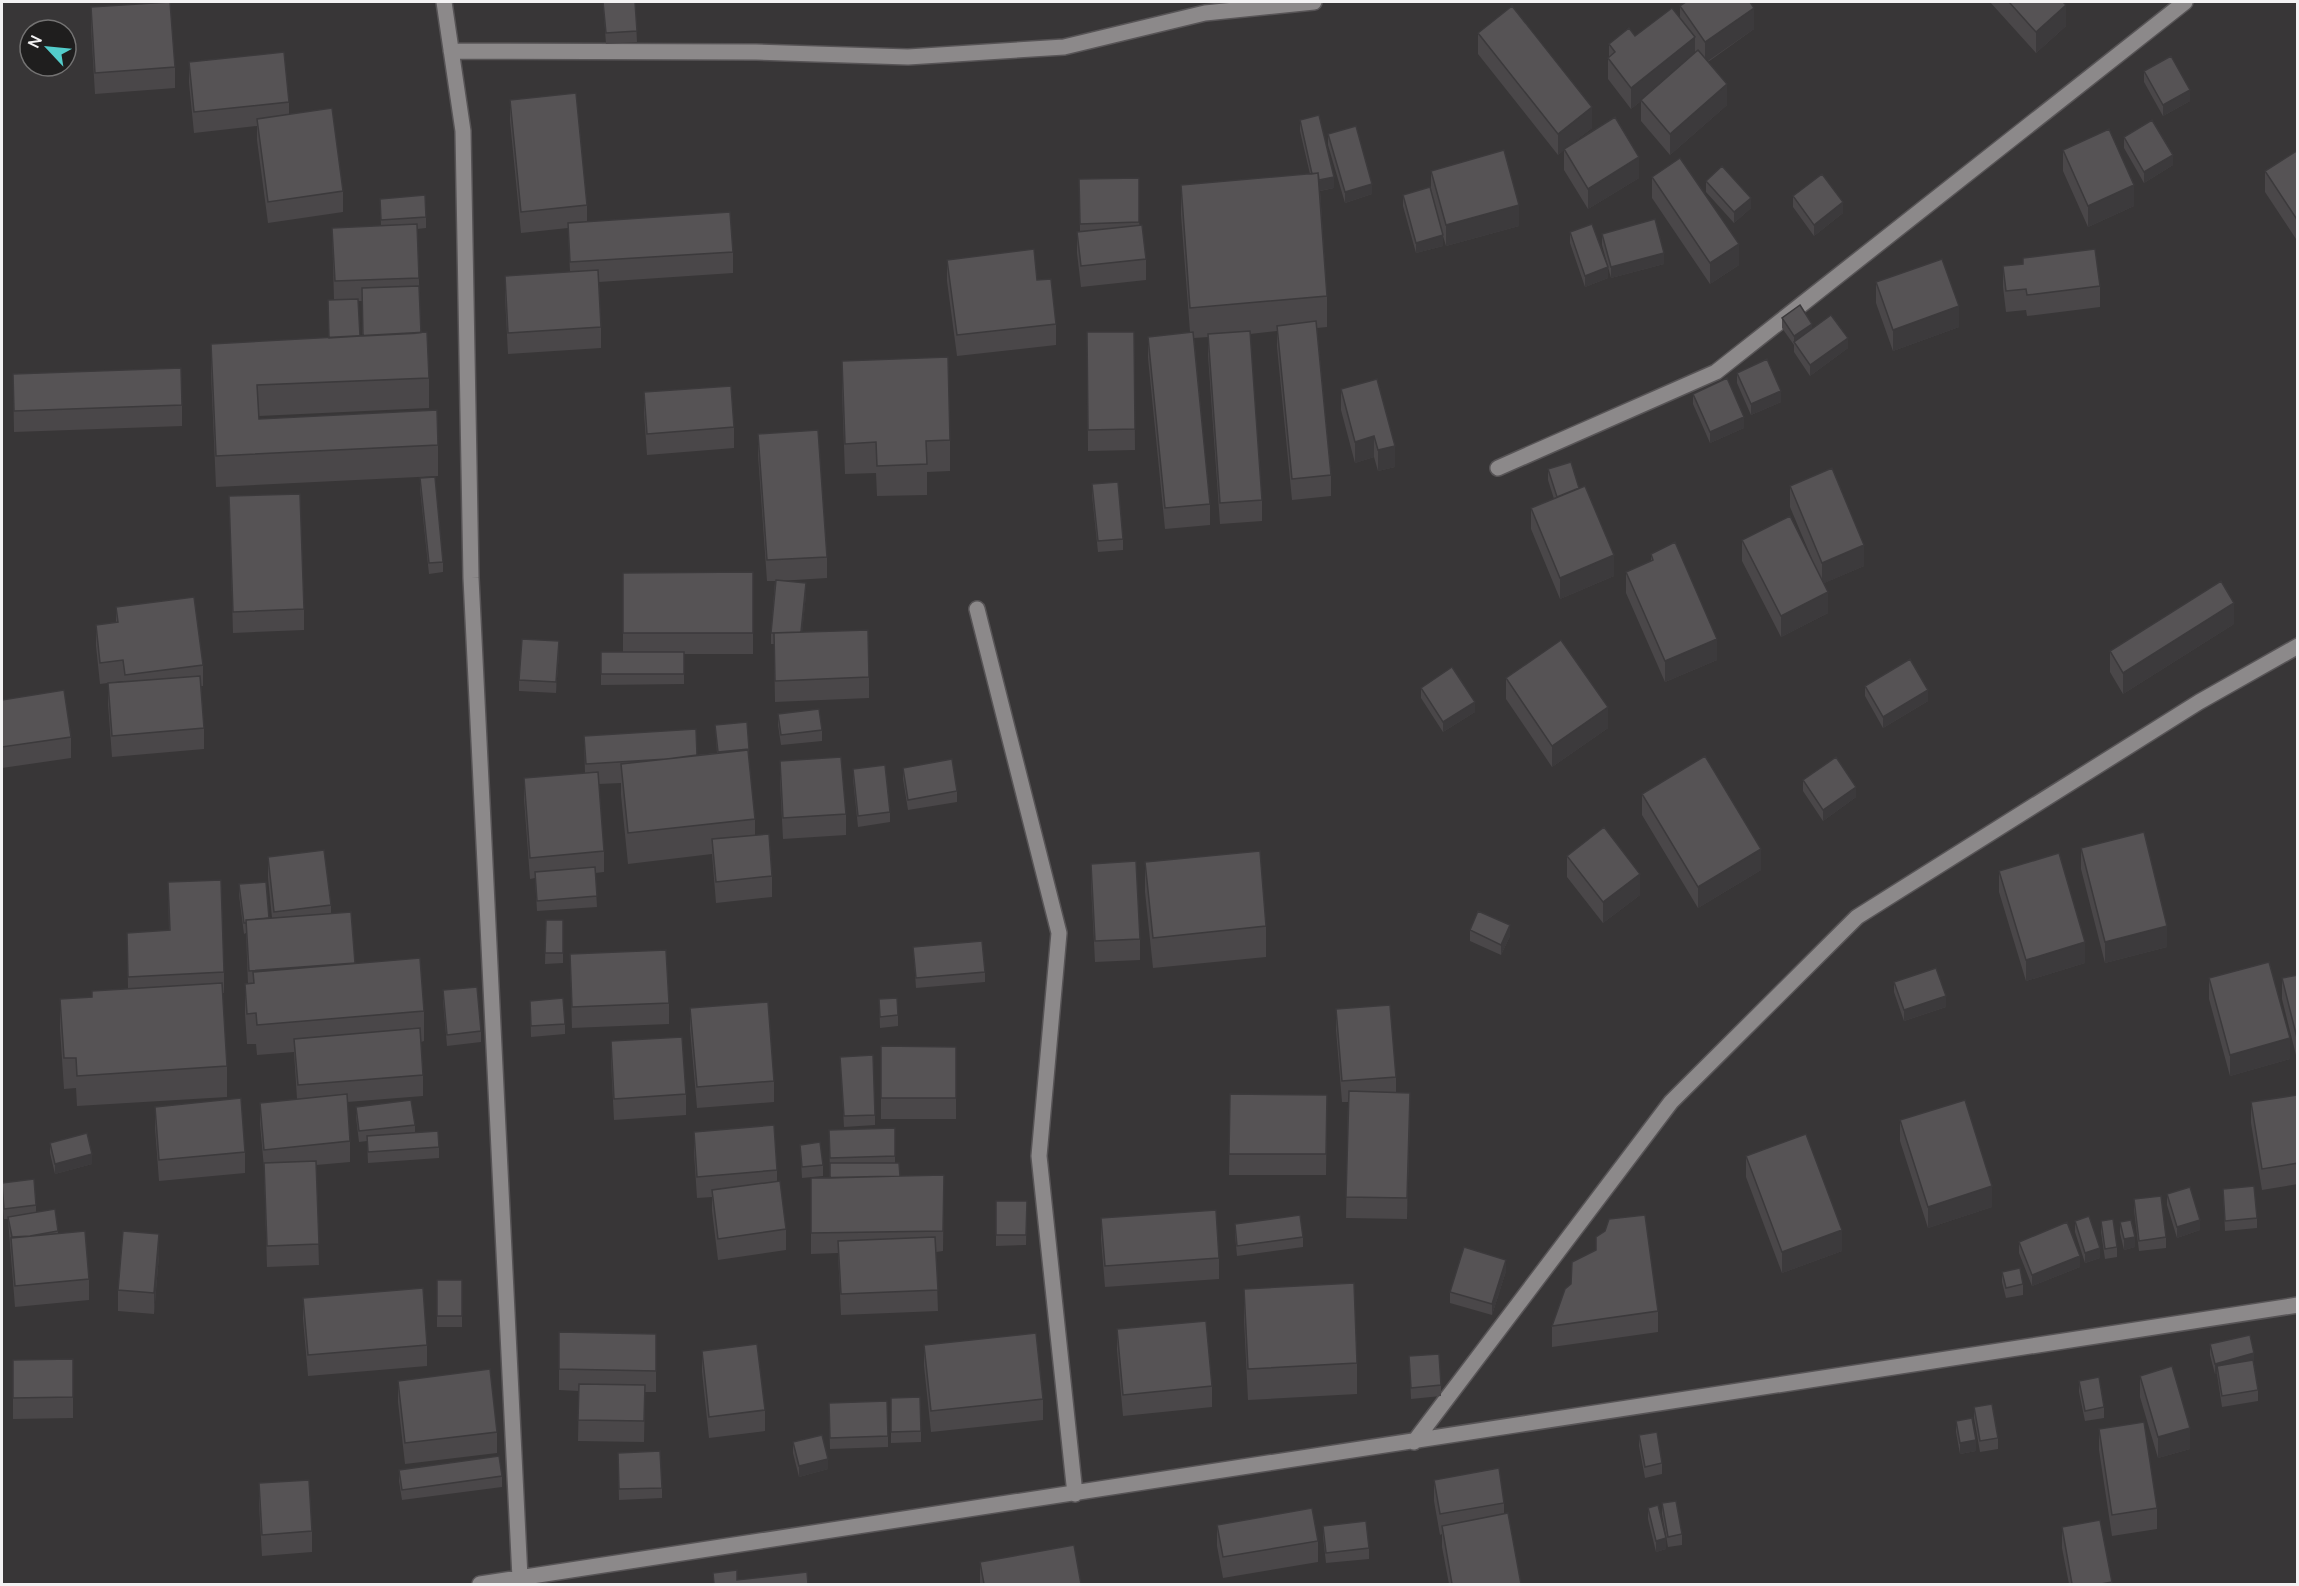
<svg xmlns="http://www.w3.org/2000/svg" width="2299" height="1586" viewBox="0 0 2299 1586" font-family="Manrope,sans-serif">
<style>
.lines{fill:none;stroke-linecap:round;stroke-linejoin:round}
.street-casing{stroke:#575456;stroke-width:18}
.street{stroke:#8c898a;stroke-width:15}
.wall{fill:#4a4749;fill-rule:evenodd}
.shaded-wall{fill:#3c3a3c}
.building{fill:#565355;stroke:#3c3a3c;stroke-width:1.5}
</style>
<rect width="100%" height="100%" fill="#383637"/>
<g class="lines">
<g class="street-casing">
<path id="street" d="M444,2L463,131L471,578L520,1578
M451,51L756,52L908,57L1064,47L1205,13L1314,2
M1498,468L1716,372L2185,2
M977,609L1059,933L1039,1156L1075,1494
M1414,1442L1671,1102L1857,917L2199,702L2298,646
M480,1584L2298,1305"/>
</g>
<use href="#street" class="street"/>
</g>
<path class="wall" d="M603,2H635L637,42L606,44Z
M1990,2H2063L2066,26L2036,53Z
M1680,6L1754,29L1708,62L1727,105L1670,155L1641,121V101L1631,109L1608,79V58L1609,57V44L1635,36L1680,18Z
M91,7L175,67V88L95,94L91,28Z
M1478,33L1592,128L1574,142L1639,178L1588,209L1564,170V150L1558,155L1478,54Z
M189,62L289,102V115L343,191V212L268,223L257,140V126L194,133L189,83Z
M2144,71L2190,101L2163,116L2144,82Z
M510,100L587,205V222L733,252V273L599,282L601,327V348L508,354L505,297V276L570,272L568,228L521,233L510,121Z
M1300,120L1334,188L1320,191L1327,296V327L1317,328L1331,475V496L1292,500L1277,347V331L1250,334L1262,500V521L1220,524L1208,355V337L1194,338L1210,504V525L1165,529L1148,358V337L1190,332L1181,215V185L1310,174L1300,131Z
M1328,134L1372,194L1345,203L1328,145Z
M2124,137L2173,165L2144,183L2124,148Z
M2063,150L2134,206L2088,227L2063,171Z
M2298,150V242L2265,192V171Z
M1431,171L1519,226L1446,246L1443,236V246L1416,253L1403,206V195L1431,192Z
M1652,177L1739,265L1710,284L1652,198Z
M1079,179L1139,222L1146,259V280L1081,287L1077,253V232H1080Z
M1706,181L1751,208L1734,223L1706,192Z
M1793,196L1843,213L1814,236L1793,207Z
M380,199L426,217V228L417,229L421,333L429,378V408L259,416V419L438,445V476L216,487L211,374V344L329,338L334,300L332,228L381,226ZM358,301H362V336H360Z
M1570,232L1608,278L1585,287L1570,243Z
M1602,234L1664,264L1611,278L1602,245Z
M947,260L1037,280L1056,324V345L957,356L947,281Z
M2003,266L2100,286V307L2027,316L2026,310L2006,312L2003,287Z
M1876,282L1959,327L1893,351L1876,303Z
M1782,318L1812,328L1848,348L1810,376L1794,352V345L1782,328Z
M1087,332H1134L1135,450L1088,451Z
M842,361L950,440V471L927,472V495L877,496L876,473L845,474L842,392Z
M1737,373L1781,402L1751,415L1737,383Z
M13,374L182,405V426L14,432Z
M1341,389L1395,467L1378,471L1374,457L1355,463L1341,410Z
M644,392L734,427V448L647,455L644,413Z
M1693,394L1744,428L1710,443L1693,404Z
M758,434L827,557V578L779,581L806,594L802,632L869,677V698L775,702L774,644H771V633L775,581H767L758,455Z
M1548,469L1579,488L1614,576L1560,599L1531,529V508L1554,499L1548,480Z
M420,478L443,562V572L429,574L420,489Z
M1092,484L1123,539V550L1098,552L1092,495Z
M1790,486L1864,566L1824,583L1828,613L1781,637L1742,561V540L1812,559L1790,507Z
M229,496L304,609V630L233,633Z
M1651,554L1717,660L1665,682L1626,593V572L1651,561Z
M753,572V654H684V684L601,685V652H623V573Z
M116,607L203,665V686H201L204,728V749L112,757L108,704V683L123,682V681L100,684L96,646V625L116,622Z
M2234,624L2123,694L2110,672V651Z
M559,652L556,693L519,691V680Z
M1506,678L1608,728L1552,767L1506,699Z
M1865,686L1928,701L1883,728L1865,696Z
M1421,688L1475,712L1443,732L1421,698Z
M2,700L71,737V758L2,768Z
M778,714L822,730V741L781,745L778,725Z
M715,725L749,749V760L755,819V835L772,876V897L716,903L712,854L628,864L621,795V783L599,784L604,851V872L595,873L597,907L537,911L535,878L530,879L524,799V778L585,773L584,736L697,755L717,753Z
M780,761L846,814V835L783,839L780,782Z
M903,768L957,791V802L908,810L903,779Z
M853,769L890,812V822L858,827L853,779Z
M1803,780L1856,797L1823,821L1803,791Z
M1642,794L1761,870L1698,908L1642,815Z
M2081,848L2167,947L2105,963L2081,869Z
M1567,856L1640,895L1603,923L1567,877Z
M268,857L331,905V914L355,963L424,1011V1041L421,1042L423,1075V1096L347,1102L350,1141V1162L316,1165L319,1265L267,1267L264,1168L260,1124V1103L297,1099L294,1052L257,1055L256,1044H247L245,1014V984H248L246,933L244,934L239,895V884L269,918H272L268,878Z
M1145,862L1266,926V957L1153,968L1145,892Z
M1091,864L1140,939V960L1095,962L1091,885Z
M1999,871L2085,963L2026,981L1999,892Z
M168,882L224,972V993H222L227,1066V1097L77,1106L76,1088L64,1089L60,1029V999L92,997L128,989L127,933L169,931Z
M546,920H563V963L545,964Z
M1470,930L1510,936L1501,955L1470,941Z
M913,947L985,972V982L916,988Z
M570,954L669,1003V1024L572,1028Z
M2298,975V1063L2282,999V978Z
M2209,978L2290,1059L2230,1076L2209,999Z
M1894,982L1946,1007L1904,1021L1894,992Z
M443,990L481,1031V1042L447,1046L443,1001Z
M879,999L898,1015V1026L880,1028Z
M530,1001L565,1024V1034L531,1037Z
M690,1008L774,1081V1102L697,1108L690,1029Z
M1336,1009L1396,1077V1092L1410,1114L1407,1219L1346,1218L1348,1102H1342L1336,1030Z
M611,1041L686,1094V1115L614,1120L611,1062Z
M881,1046L956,1047V1119H881Z
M840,1057L875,1115V1125L844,1127Z
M1230,1094L1327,1095L1326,1175H1229Z
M2298,1100V1184L2262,1190L2251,1123V1102Z
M155,1107L245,1152V1173L159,1181L155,1128Z
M356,1107L415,1125V1133L439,1147V1158L368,1163L367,1141L359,1142L356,1117Z
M1900,1120L1992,1207L1928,1228L1900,1141Z
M895,1128V1163L900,1176L944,1175L943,1251L936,1252L938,1311L841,1315L838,1253L811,1254V1178H830L829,1130Z
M694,1132L777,1170V1181L786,1229V1250L718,1260L712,1211V1197L697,1198L694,1153Z
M50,1143L92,1164L55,1174L50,1153Z
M800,1145L823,1165V1176L802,1178Z
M1746,1156L1842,1251L1782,1273L1746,1177Z
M2,1183L36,1205V1212L58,1231V1233L89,1279V1300L15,1307L8,1219H4L2,1195Z
M2223,1189L2257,1218V1228L2225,1231Z
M2167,1194L2200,1230L2177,1238L2167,1205Z
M2134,1199L2166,1237V1248L2139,1251L2134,1210Z
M996,1201H1027L1026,1245L996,1246Z
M1101,1218L1219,1258V1279L1105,1287L1101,1239Z
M2075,1221L2100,1258L2085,1263L2075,1232Z
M2101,1221L2117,1247V1257L2105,1259L2101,1232Z
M2120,1222L2135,1247L2124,1250L2120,1233Z
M1235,1224L1303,1237V1247L1237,1256L1235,1235Z
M1605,1231L1658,1311V1332L1552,1347V1326L1571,1284L1596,1250Z
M2019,1242L2080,1267L2032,1286L2019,1253Z
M159,1255L154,1314L118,1311V1290Z
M1506,1271L1492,1315L1450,1303V1292Z
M2002,1272L2023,1284V1295L2006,1298L2002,1282Z
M437,1280H462V1327H437Z
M1244,1289L1357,1363V1394L1248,1400L1244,1320Z
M303,1298L427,1345V1366L308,1376L303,1319Z
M1117,1329L1212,1386V1407L1123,1416L1117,1350Z
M559,1332L656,1334V1392H645L644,1442L578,1441L579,1391L559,1390Z
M2210,1344L2254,1364L2258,1390V1401L2222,1407L2217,1374H2215L2210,1355Z
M924,1345L1043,1399V1420L931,1432L924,1366Z
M702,1351L765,1410V1431L709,1438L702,1372Z
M1409,1356L1441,1385V1396L1411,1399Z
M73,1359V1418L13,1419V1360Z
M2140,1376L2190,1449L2158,1458L2140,1397Z
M398,1381L497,1432V1453L405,1464L398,1402Z
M2079,1381L2104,1407V1418L2085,1421L2079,1392Z
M891,1398L921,1431V1442L891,1443Z
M1974,1407L1998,1438V1449L1980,1452L1974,1418Z
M829,1414L888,1436V1447L830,1449Z
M1956,1421L1976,1451L1960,1454L1956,1432Z
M2099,1429L2157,1508V1529L2112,1536L2099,1450Z
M1639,1435L1662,1463V1474L1645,1478L1639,1446Z
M793,1442L828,1469L799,1477L793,1453Z
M618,1463L662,1488V1498L619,1500Z
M399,1470L502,1476V1487L402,1500L399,1481Z
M1434,1480L1504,1503V1514L1521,1584H1449L1442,1547V1534L1440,1535L1434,1501Z
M259,1483L312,1531V1552L262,1556L259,1504Z
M1662,1503L1682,1534V1545L1668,1547L1662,1514Z
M1648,1508L1666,1549L1656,1552L1648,1519Z
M1217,1525L1318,1541V1562L1223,1578L1217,1546Z
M1323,1526L1369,1548V1559L1326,1563L1323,1536Z
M2062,1527L2112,1582V1584H2069L2062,1548Z
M980,1562L1081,1584H980Z"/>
<path class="shaded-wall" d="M2066,5V26L2036,53V32Z
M1754,8V29L1705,63V42Z
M1695,37V58L1641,100V101L1631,109V88Z
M1727,84V105L1670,155V134Z
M2190,90V101L2163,116V105Z
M1592,107V128L1558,155V134Z
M2173,155V165L2144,183V172Z
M1639,157V178L1588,209V189Z
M1334,177V188L1314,192V182Z
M1372,184V194L1345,203V192Z
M2134,185V206L2088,227V206Z
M1751,198V208L1734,223V212Z
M1843,202V213L1814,236V225Z
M1519,205V226L1446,246V225Z
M1443,235V246L1416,253V243Z
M1739,244V265L1710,284V263Z
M1664,253V264L1611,278V267Z
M1608,267V278L1585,287V276Z
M1959,306V327L1893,351V330Z
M1812,324V334L1794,343V336Z
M1848,338V348L1810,376V365Z
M1781,391V402L1751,415V404Z
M1744,417V428L1710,443V432Z
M1374,436V457L1355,463V442Z
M1395,446V467L1378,471V450Z
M1864,545V566L1822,584V563Z
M1614,555V576L1560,599V578Z
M806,583V594L801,646V636Z
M1828,592V613L1781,637V616Z
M2234,603V624L2123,694V673Z
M1717,639V660L1665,682V661Z
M559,641V652L556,693V682Z
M1928,690V701L1883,728V717Z
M1475,702V712L1443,732V722Z
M1608,707V728L1552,767V746Z
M1856,787V797L1823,821V810Z
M1761,849V870L1698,908V887Z
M1640,874V895L1603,923V902Z
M1510,925V936L1501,955V945Z
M2167,926V947L2105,963V942Z
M2085,942V963L2026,981V960Z
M1946,996V1007L1904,1021V1010Z
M2290,1038V1059L2230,1076V1055Z
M1410,1093V1114L1407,1219V1198Z
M92,1154V1164L55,1174V1164Z
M1992,1186V1207L1928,1228V1207Z
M2200,1220V1230L2177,1238V1227Z
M1842,1230V1251L1782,1273V1252Z
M159,1234V1255L154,1314V1293Z
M2135,1237V1247L2124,1250V1239Z
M2100,1248V1258L2085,1263V1253Z
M2080,1256V1267L2032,1286V1275Z
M1506,1260V1271L1492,1315V1304Z
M2254,1353V1364L2217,1366V1374H2215V1364Z
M2190,1428V1449L2158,1458V1437Z
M1976,1440V1451L1960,1454V1443Z
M828,1459V1469L799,1477V1466Z
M1666,1538V1549L1656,1552V1541Z"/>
<path class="building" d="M170,2L175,67L95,73L91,7Z
M603,2H635L637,31L606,33Z
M1686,2H1750L1754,8L1705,42L1680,6Z
M2009,2H2063L2066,5L2036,32Z
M1512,6L1592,107L1558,134L1478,33Z
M1672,8L1695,37L1631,88L1608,58L1615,52L1609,44L1629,28L1635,36Z
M1698,50L1727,84L1670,134L1641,100Z
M284,52L289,102L194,112L189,62Z
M2171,56L2190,90L2163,105L2144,71Z
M576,93L587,205L521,212L510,100Z
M332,108L343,191L268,202L257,119Z
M1319,115L1334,177L1319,180L1318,173L1312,174L1300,120Z
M1615,117L1639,157L1588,189L1564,149Z
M2152,120L2173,155L2144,172L2124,137Z
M1356,126L1372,184L1345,192L1328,134Z
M2109,129L2134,185L2088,206L2063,150Z
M1504,150L1519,205L1446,225L1431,171Z
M2298,150V221L2265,171Z
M1680,158L1739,244L1710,263L1652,177Z
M1722,166L1751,198L1734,212L1706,181Z
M1318,173L1327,296L1190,308L1181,185Z
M1822,174L1843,202L1814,225L1793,196Z
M1139,178V222L1080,224L1079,179Z
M1430,187L1443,235L1416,243L1403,195Z
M425,195L426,217L381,220L380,199Z
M730,212L733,252L570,262L568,223Z
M1655,219L1664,253L1611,267L1602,234Z
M417,224L419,278L335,281L332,228Z
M1592,224L1608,267L1585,276L1570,232Z
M1142,225L1146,259L1081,266L1077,232Z
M1034,249L1037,280L1051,279L1056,324L957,335L947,260Z
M2095,249L2100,286L2027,295L2026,289L2006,291L2003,266L2023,264V258Z
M1942,259L1959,306L1893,330L1876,282Z
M598,270L601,327L508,333L505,276Z
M419,286L421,333L363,336L362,288Z
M358,299L360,336L329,338L328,300Z
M1800,305L1812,324L1794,336L1782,318Z
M1831,315L1848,338L1810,365L1794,342Z
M1316,321L1331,475L1292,479L1277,326Z
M1250,331L1262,500L1220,503L1208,334Z
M427,332L429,378L257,385L259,419L437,410L438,445L216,456L211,344Z
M1087,332H1134L1135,429L1088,430Z
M1193,332L1210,504L1165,508L1148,337Z
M948,357L950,440L926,441L927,464L877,466L876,442L845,444L842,361Z
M1767,359L1781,391L1751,404L1737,373Z
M181,368L182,405L14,411L13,374Z
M1727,378L1744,417L1710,432L1693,394Z
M1377,379L1395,446L1378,450L1374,436L1355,442L1341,389Z
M731,386L734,427L647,434L644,392Z
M818,430L827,557L767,560L758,434Z
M1571,462L1579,488L1557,497L1548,469Z
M1832,468L1864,545L1822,563L1790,486Z
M435,477L443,562L429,563L420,478Z
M1118,482L1123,539L1098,541L1092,484Z
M1585,486L1614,555L1560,578L1531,508Z
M300,494L304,609L233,612L229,496Z
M1790,516L1828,592L1781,616L1742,540Z
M1675,542L1717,639L1665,661L1626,572L1653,560L1651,554Z
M753,572V633H623V573Z
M776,580L806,583L801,632L771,633Z
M2221,581L2234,603L2123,673L2110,651Z
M194,597L203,665L125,675L123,660L100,663L96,625L118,622L116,607Z
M868,630L869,677L775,681L774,633Z
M522,639L559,641L556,682L519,680Z
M1561,640L1608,707L1552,746L1506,678Z
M601,652H684V674H601Z
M1910,659L1928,690L1883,717L1865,686Z
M1452,667L1475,702L1443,722L1421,688Z
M200,676L204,728L112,736L108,683Z
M64,690L71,737L2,747V700Z
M819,709L822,730L781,735L778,714Z
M747,722L749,749L718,752L715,725Z
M696,729L697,755L667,759L586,764L584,736Z
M748,750L755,819L628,833L621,764Z
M1705,756L1761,849L1698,887L1642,794Z
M841,757L846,814L783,818L780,761Z
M1836,757L1856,787L1823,810L1803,780Z
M952,759L957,791L908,800L903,768Z
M885,765L890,812L858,816L853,769Z
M598,772L604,851L530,858L524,778Z
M1604,827L1640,874L1603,902L1567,856Z
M2144,832L2167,926L2105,942L2081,848Z
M769,834L772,876L716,882L712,839Z
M324,850L331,905L274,912L268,857Z
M1260,851L1266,926L1153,938L1145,862Z
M2059,853L2085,942L2026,960L1999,871Z
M1136,861L1140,939L1095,941L1091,864Z
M595,867L597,896L537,901L535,872Z
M221,880L224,972L128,977L127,933L170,930L168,882Z
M266,882L269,918L246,920V923H244L239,884Z
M1478,911L1510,925L1501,945L1470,930Z
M351,912L355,963L249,971L246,920Z
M546,920H563V953H545Z
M982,941L985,972L916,978L913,947Z
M666,950L669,1003L572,1007L570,954Z
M420,958L424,1011L257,1025L256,1013L247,1014L245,984L254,983L253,972Z
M2269,962L2290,1038L2230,1055L2209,978Z
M1936,968L1946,996L1904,1010L1894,982Z
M2298,975V1042L2282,978Z
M222,983L227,1066L77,1076L76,1058H64L60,999L92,997V991Z
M477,987L481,1031L447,1035L443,990Z
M563,998L565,1024L531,1026L530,1001Z
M897,998L898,1015L880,1017L879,999Z
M768,1002L774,1081L697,1087L690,1008Z
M1390,1005L1396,1077L1342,1081L1336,1009Z
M420,1028L423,1075L298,1085L294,1039Z
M682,1037L686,1094L614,1099L611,1041Z
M881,1046L956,1047V1098H881Z
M873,1055L875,1115L844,1116L840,1057Z
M1349,1091L1410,1093L1407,1198L1346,1197Z
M347,1094L350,1141L264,1150L260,1103Z
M1230,1094L1327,1095L1326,1154H1229Z
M2297,1095L2298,1100V1163L2262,1169L2251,1102Z
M241,1098L245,1152L159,1160L155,1107Z
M411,1100L415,1125L359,1131L356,1107Z
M1965,1100L1992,1186L1928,1207L1900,1120Z
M774,1125L777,1170L697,1177L694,1132Z
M895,1128V1156L830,1158L829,1130Z
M438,1131L439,1147L368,1152L367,1136Z
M87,1133L92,1154L55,1164L50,1143Z
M1806,1134L1842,1230L1782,1252L1746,1156Z
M820,1142L823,1165L802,1167L800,1145Z
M316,1161L319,1244L267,1246L264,1163Z
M830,1163H899L900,1176L830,1178Z
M944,1175L943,1231L811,1233V1178Z
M34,1179L36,1205L4,1209L2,1183Z
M780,1181L786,1229L718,1239L712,1190Z
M2254,1186L2257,1218L2225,1221L2223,1189Z
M2190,1187L2200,1220L2177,1227L2167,1194Z
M2161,1196L2166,1237L2139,1241L2134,1199Z
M996,1201H1027L1026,1235H996Z
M55,1209L58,1231L30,1236L12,1237L8,1217Z
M1216,1210L1219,1258L1105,1266L1101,1218Z
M1300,1215L1303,1237L1237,1246L1235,1224Z
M1645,1215L1658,1311L1552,1326L1565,1289L1571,1284L1572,1262L1596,1250V1237L1605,1231L1609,1219Z
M2089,1216L2100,1248L2085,1253L2075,1221Z
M2113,1219L2117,1247L2105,1249L2101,1221Z
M2131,1220L2135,1237L2124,1239L2120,1222Z
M2067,1222L2080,1256L2032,1275L2019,1242Z
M85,1231L89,1279L15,1286L11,1238Z
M123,1231L159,1234L154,1293L118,1290Z
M935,1237L938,1290L841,1294L838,1241Z
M1464,1247L1506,1260L1492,1304L1450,1292Z
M2020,1268L2023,1284L2006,1288L2002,1272Z
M437,1280H462V1316H437Z
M1354,1283L1357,1363L1248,1369L1244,1289Z
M423,1288L427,1345L308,1355L303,1298Z
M1206,1321L1212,1386L1123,1395L1117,1329Z
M559,1332L656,1334V1371L559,1369Z
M1036,1333L1043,1399L931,1411L924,1345Z
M2250,1335L2254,1353L2215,1364L2210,1344Z
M757,1344L765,1410L709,1417L702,1351Z
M1439,1354L1441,1385L1411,1388L1409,1356Z
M73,1359V1397L13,1398V1360Z
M2253,1360L2258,1390L2222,1396L2217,1366Z
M2172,1366L2190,1428L2158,1437L2140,1376Z
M490,1369L497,1432L405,1443L398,1381Z
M2099,1377L2104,1407L2085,1411L2079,1381Z
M579,1384L645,1385L644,1421L578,1420Z
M920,1397L921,1431L891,1432V1398Z
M887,1401L888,1436L830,1438L829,1403Z
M1992,1404L1998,1438L1980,1441L1974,1407Z
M1972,1418L1976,1440L1960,1443L1956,1421Z
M2144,1422L2157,1508L2112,1515L2099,1429Z
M1657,1432L1662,1463L1645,1467L1639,1435Z
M822,1435L828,1459L799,1466L793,1442Z
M660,1451L662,1488L619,1489L618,1453Z
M499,1456L502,1476L402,1490L399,1470Z
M1499,1468L1504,1503L1440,1514L1434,1480Z
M309,1480L312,1531L262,1535L259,1483Z
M1676,1501L1682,1534L1668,1537L1662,1503Z
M1658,1505L1666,1538L1656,1541L1648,1508Z
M1312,1508L1318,1541L1223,1557L1217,1525Z
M1508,1513L1521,1584H1452L1442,1526Z
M2100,1520L2112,1582L2101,1584H2072L2062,1527Z
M1366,1521L1369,1548L1326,1553L1323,1526Z
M1074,1545L1081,1584H984L980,1562Z
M737,1570V1580L807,1572L808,1584H714L713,1573Z"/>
<rect width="2299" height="1586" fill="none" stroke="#f3f2f3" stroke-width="6"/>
<g transform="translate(48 48) rotate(296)"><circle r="28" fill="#1f1e1e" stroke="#747373" stroke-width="1.5"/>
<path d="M0-4.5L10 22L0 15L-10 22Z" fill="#53cdcb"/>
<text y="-9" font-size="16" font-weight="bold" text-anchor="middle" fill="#f3f2f3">N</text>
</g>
</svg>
